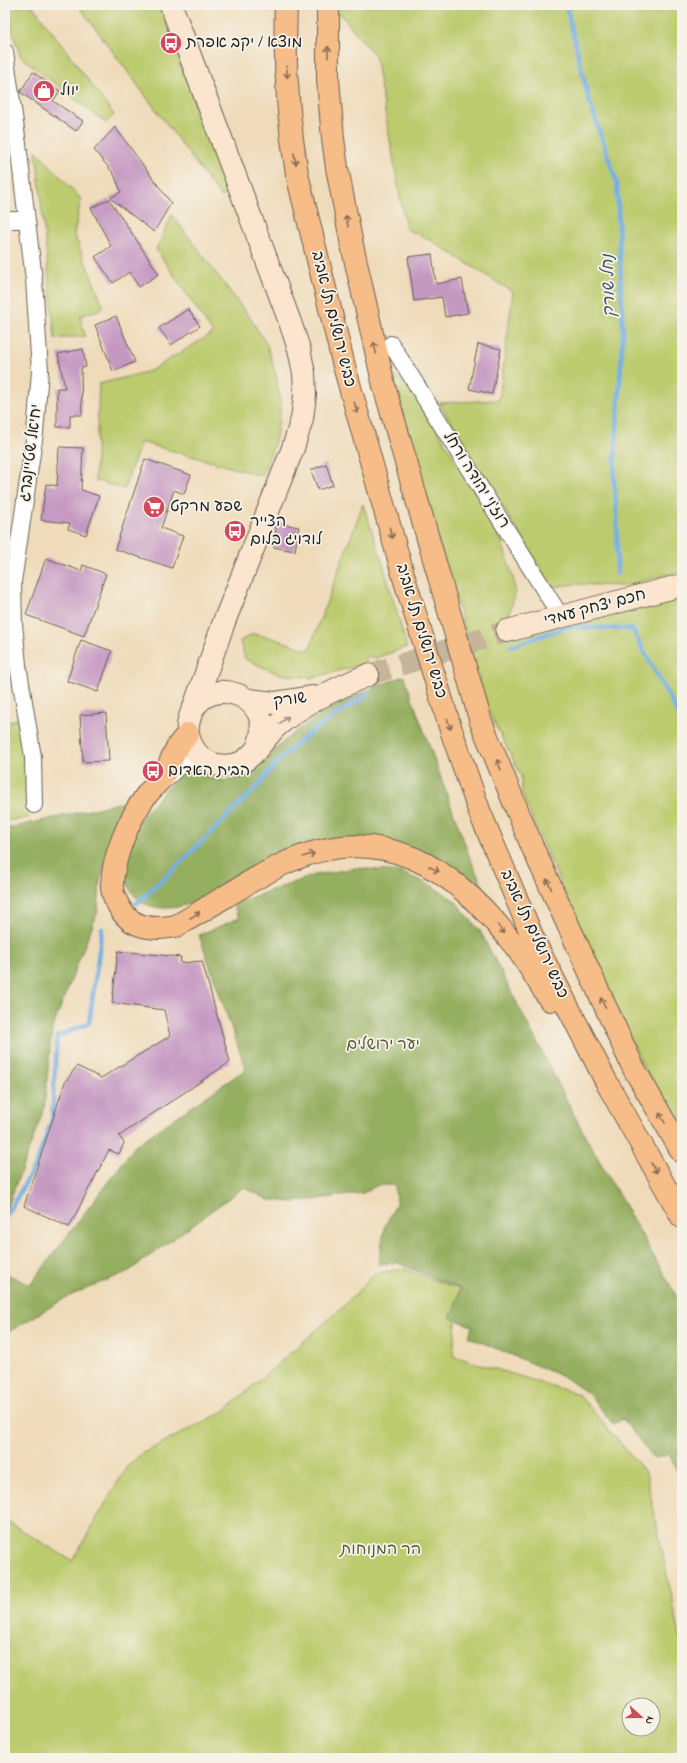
<svg xmlns="http://www.w3.org/2000/svg" width="687" height="1763" viewBox="0 0 687 1763" font-family="'Indie Flower','Playpen Sans Hebrew',sans-serif">
<style>
.green{fill:#bccb6e;stroke:#6c7445;fill-rule:evenodd}
.forest{fill:#95af61;stroke:#58663e}
.lines{fill:none;stroke-linecap:round;stroke-linejoin:round}
.stream{stroke:#74afe5;stroke-width:4.5}
.building{fill:#c598c2}
.secondary-tunnel{stroke:#c5b59a;stroke-width:22;stroke-dasharray:22 11;stroke-linecap:butt}
.minor-casing{stroke:#665f53;stroke-width:18}
.secondary-casing{stroke:#665f53;stroke-width:24}
.trunk-casing{stroke:#665f53;stroke-width:24}
.minor{stroke:#fff;stroke-width:16}
.secondary{stroke:#fce5cf;stroke-width:22}
.trunk{stroke:#f7bd88;stroke-width:22}
.oneway{stroke:#8a6c52}
.oneway2{stroke:#978b7e}
.labels{text-anchor:middle;dominant-baseline:central;stroke-width:3.5;stroke-linejoin:round;paint-order:stroke}
.poi-label{font-size:16px;fill:#1c1c1c;stroke:#f7f3e8;text-anchor:start}
.street-label{font-size:16px;fill:#1c1c1c;stroke:#f7f3e8}
.park-label{font-size:16px;fill:#545939;stroke:#f7f3e8}
.water-label{font-size:17px;font-style:italic;fill:#3f576c;stroke:#f7f3e8}
</style>
<rect width="100%" height="100%" fill="#f7f3e8"/>
<filter id="ink" filterUnits="userSpaceOnUse"><feTurbulence type="fractalNoise" baseFrequency=".025" numOctaves="2"/><feDisplacementMap in="SourceGraphic" scale="8" xChannelSelector="R" yChannelSelector="G"/><feConvolveMatrix kernelMatrix="1 2 1 2 8 2 1 2 1" color-interpolation-filters="sRGB"/></filter>
<filter id="wash" filterUnits="userSpaceOnUse"><feTurbulence type="fractalNoise" baseFrequency=".012" numOctaves="4" result="noise"/><feDisplacementMap in="SourceGraphic" scale="16" xChannelSelector="R" yChannelSelector="G"/><feGaussianBlur stdDeviation="0.9" result="paint"/><feColorMatrix in="noise" values="0 0 0 0 0 0 0 0 0 0 0 0 0 0 0 0 0 1.4 0 .05"/><feComposite in="paint" operator="in"/></filter>
<g filter="url(#wash)">
<rect width="100%" height="100%" fill="#efdbba"/>
<path class="green" d="M9,5H32L114,115L106,123L21,57L13,34Z
M78,5H161L181,66L234,191L221,197Z
M333,5H682V571L624,586L577,584L552,587L439,403L499,400L513,292L430,240L406,229L375,56Z
M36,150L81,199L74,234L104,308L80,316L85,336L55,339Z
M172,215L250,318L267,345L276,375L281,407L275,442L262,476L141,442L124,489L95,480L99,384L150,371L213,333L156,249Z
M390,373L408,385L423,405L500,536L514,581L515,595L507,620L621,614L682,598V1135L643,1066L537,831L522,793L521,776L488,710Z
M363,504L382,561L407,647L376,658L367,656L366,664L310,678L279,674L245,659L240,641L253,634L272,638L309,650Z
M20,718L26,764L28,818L5,821V723Z
M405,1269L459,1289L453,1356L578,1394L646,1473L682,1646V1758H5V1520L72,1561L126,1468L141,1454L223,1412L344,1306L375,1273ZM629,1705H653V1729H629Z"/>
<path class="forest" d="M404,676L471,861L492,906L415,851L291,855L192,903C174,909 152,912 137,898C115,877 126,841 140,819C144,813 150,808 154,803C165,790 176,778 186,765C202,776 221,785 240,778C262,771 272,751 289,737C323,709 362,691 404,676Z
M133,800L114,842L100,880L98,911L52,1029L44,1109L5,1214V829Z
M357,868L400,872L429,884L455,901L480,931L583,1132L682,1306V1482L669,1454L654,1459L623,1419L613,1424L589,1394L566,1378L469,1337L472,1326L450,1318L461,1289L398,1263L378,1264L385,1226L396,1204L395,1185H378L363,1193L296,1202L269,1200L244,1187L129,1271L67,1297L5,1334V1273L30,1285L136,1145L246,1069L199,935L239,918L233,904L315,875Z"/>
<g class="lines">
<path class="stream" d="M566,5L589,100L617,183L623,332L614,478L617,514V574
M511,646L567,627L632,629L682,721
M136,904L168,875L257,787L278,761L312,731L368,694
M5,1219L36,1164L52,1120L57,1037L89,1023L102,929"/>
</g>
<g id="blocks">
<path class="building" d="M33,72L60,91L53,101L83,121L76,131L20,92Z
M115,127L171,203L154,232L110,198L121,192L114,174L94,150Z
M109,199L159,274L139,287L129,272L113,283L95,257L111,246L91,208Z
M432,254L436,284L462,279L468,313L445,317L442,297L414,301L408,257Z
M188,309L200,326L171,345L159,328Z
M116,316L135,362L113,371L95,325Z
M478,344L501,349L492,394L469,389Z
M83,349L86,367L81,368L82,415H70V427H57V388H65L58,354Z
M59,447L83,448L81,490L99,496L86,535L68,529L70,523L41,520L46,484L57,486Z
M145,459L191,475L184,494L174,490L161,528L183,536L172,568L115,549Z
M326,464L333,485L318,490L311,470Z
M277,523L299,527L295,551L273,547Z
M46,558L81,571L83,565L106,574L84,636L26,615Z
M81,640L112,651L98,692L67,681Z
M106,713L109,761L83,762L80,715Z
M118,951L181,957L180,963L202,961L230,1062L119,1136L124,1143L119,1154L109,1150L69,1227L24,1206L65,1082L77,1066L101,1078L170,1036L164,1010L112,1003Z"/>
</g>
</g>
<g filter="url(#ink)">
<use href="#blocks" fill-opacity="0" stroke="#665f53" stroke-width="1"/>
<g class="lines">
<path class="secondary-tunnel" d="M368,675L507,631"/>
<g class="minor-casing">
<path id="minor" d="M5,52L18,144L34,280L40,371L35,433L13,582L14,624L18,665L33,757L34,805
M5,220H26
M391,344L561,617
M166,779L180,765L203,759"/>
</g>
<g class="secondary-casing">
<path id="secondary" d="M171,5L290,322L299,349L304,373L305,395L302,419L293,448L224,622L193,710
M507,631L682,585
M249,700L274,703L312,697
M257,748C282,695 202,668 189,720C186,731 189,743 196,752C206,765 224,769 240,763C256,756 265,736 278,725C304,703 336,688 368,675"/>
</g>
<g class="trunk-casing">
<path id="trunk" d="M286,5C284,61 288,119 297,174L344,366L405,581L452,733L480,813L536,945L608,1085L682,1217
M328,5V80L333,139L337,168L352,245L384,386L481,722L532,846L633,1067L682,1152
M188,734C184,739 179,743 177,748C171,757 170,767 163,776C158,783 151,789 145,797C129,819 113,857 112,884C111,893 117,903 121,910C133,929 156,930 176,926C211,907 244,883 281,865C381,817 454,867 515,946C528,963 538,982 550,1000"/>
</g>
<use href="#minor" class="minor"/>
<use href="#secondary" class="secondary"/>
<use href="#trunk" class="trunk"/>
</g>
<defs><path id="oneway-shaft" d="M-6 0H5M1.5-3L5.5 0L1.5 3" fill="none" stroke-width="1.6" stroke-linecap="round" stroke-linejoin="round"/></defs>
<g class="oneway">
<use href="#oneway-shaft" transform="translate(328 52) rotate(-90)"/>
<use href="#oneway-shaft" transform="translate(287 72) rotate(88)"/>
<use href="#oneway-shaft" transform="translate(295 159) rotate(80)"/>
<use href="#oneway-shaft" transform="translate(347 221) rotate(-101)"/>
<use href="#oneway-shaft" transform="translate(375 348) rotate(-103)"/>
<use href="#oneway-shaft" transform="translate(356 408) rotate(74)"/>
<use href="#oneway-shaft" transform="translate(391 533) rotate(74)"/>
<use href="#oneway-shaft" transform="translate(449 724) rotate(73)"/>
<use href="#oneway-shaft" transform="translate(499 765) rotate(-112)"/>
<use href="#oneway-shaft" transform="translate(309 855) rotate(-17)"/>
<use href="#oneway-shaft" transform="translate(434 869) rotate(28)"/>
<use href="#oneway-shaft" transform="translate(549 884) rotate(-115)"/>
<use href="#oneway-shaft" transform="translate(195 915) rotate(-32)"/>
<use href="#oneway-shaft" transform="translate(501 929) rotate(51)"/>
<use href="#oneway-shaft" transform="translate(603 1003) rotate(-115)"/>
<use href="#oneway-shaft" transform="translate(662 1118) rotate(-120)"/>
<use href="#oneway-shaft" transform="translate(654 1168) rotate(61)"/>
</g>
<use class="oneway2" href="#oneway-shaft" transform="translate(284 720) rotate(-38)"/>
</g>
<defs>
<g id="bus-disc" transform="scale(1.15)"><circle r="9.5" fill="#d1495b" stroke="#f7f3e8"/><path d="M-5-6H5V4H4V6H2V4H-2V6H-4V4H-5ZM-3.5-4V0h7V-4ZM-3.5 1.2v1.5H-2V1.2ZM2 1.2v1.5H3.5V1.2Z" fill="#fff"/></g>
<g id="shop-disc" transform="scale(1.15)"><circle r="9.5" fill="#d1495b" stroke="#f7f3e8"/><path d="M-5-2.5h2.3a2.7 3.5 0 0 1 5.4 0H5L5.5 6h-11ZM-1.5-2.5h3a1.5 2.3 0 0 0-3 0Z" fill="#fff"/></g>
<g id="supermarket-disc" transform="scale(1.15)"><circle r="9.5" fill="#d1495b" stroke="#f7f3e8"/><path d="M-6-5.5h2.5l.6 2H6L4.5 2H-2.5L-4.4-4H-6ZM-1.5 3.2a1.3 1.3 0 1 0 .1 0ZM3 3.2a1.3 1.3 0 1 0 .1 0Z" fill="#fff"/></g>
</defs>
<g fill-rule="evenodd">
<use href="#bus-disc" x="171" y="43"/>
<use href="#shop-disc" x="44" y="91"/>
<use href="#supermarket-disc" x="154" y="507"/>
<use href="#bus-disc" x="235" y="531"/>
<use href="#bus-disc" x="153" y="771"/>
</g>
<g class="labels">
<g class="poi-label">
<text x="186" y="43">מוצא / יקב אפרת</text>
<text x="60" y="91">יוול</text>
<text x="170" y="507">שפע מרקט</text>
<text x="250" y="522">הצייר<tspan x="250" dy="18">לודויג בלום</tspan></text>
<text x="168" y="771">הבית האדום</text>
</g>
<g class="street-label">
<text transform="translate(333 319) rotate(76)">כביש ירושלים תל אביב</text>
<text transform="translate(31 453) rotate(-83)">יחיאל שטיינברג</text>
<text transform="translate(476 480) rotate(58)">רוז'ני יהודה ורחל</text>
<text transform="translate(595 608) rotate(-15)">חכם יצחק עמדי</text>
<text transform="translate(421 631) rotate(73)">כביש ירושלים תל אביב</text>
<text transform="translate(290 700) rotate(-8)">שורק</text>
<text transform="translate(534 934) rotate(65)">כביש ירושלים תל אביב</text>
</g>
<g class="park-label">
<text x="383" y="1045">יער ירושלים</text>
<text x="381" y="1550">הר המנוחות</text>
</g>
<g class="water-label">
<text transform="translate(609 286) rotate(-92)">נחל שורק</text>
</g>
</g>
<rect width="687" height="1763" fill="none" stroke="#f7f3e8" stroke-width="20"/>
<g transform="translate(641 1717) rotate(111)"><circle r="19" fill="#f7f3e8" stroke="#9f9d96"/>
<path d="M0-3L7 15L0 10L-7 15Z" fill="#d1495b"/>
<text y="-6" font-size="11" font-weight="bold" text-anchor="middle" fill="#1c1c1c">N</text>
</g>
</svg>
